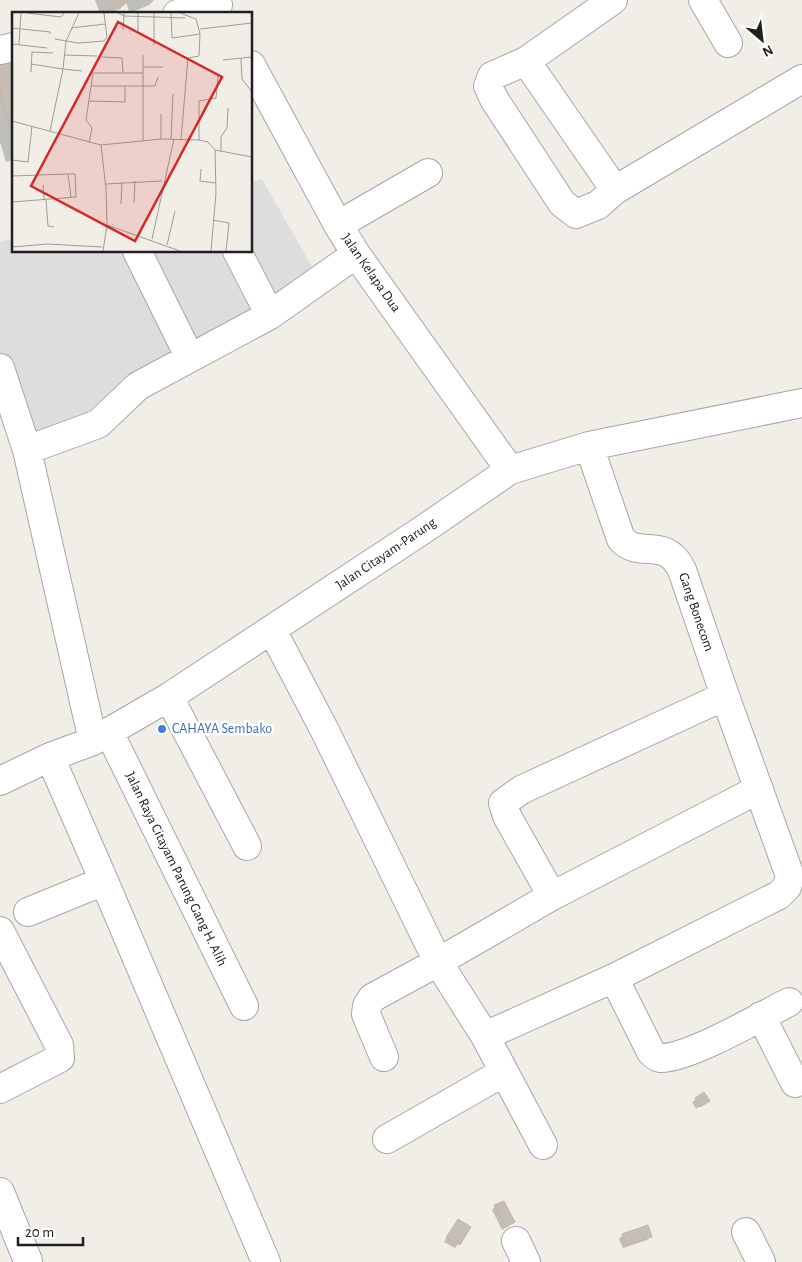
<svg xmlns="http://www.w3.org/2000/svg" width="802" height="1262" viewBox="0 0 802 1262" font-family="'Alegreya Sans',sans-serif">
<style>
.residential{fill:#dedddd}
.shadow{fill:#0003}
.building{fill:#c6beb6;stroke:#c3b5a8}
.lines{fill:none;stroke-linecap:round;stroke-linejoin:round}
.minor-casing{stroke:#a7a7a7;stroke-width:30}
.minor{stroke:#fff;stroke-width:28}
.shop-dot{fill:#3f7fe0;stroke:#fff;stroke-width:2}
.labels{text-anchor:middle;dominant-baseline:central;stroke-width:5;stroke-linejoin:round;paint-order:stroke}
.street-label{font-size:14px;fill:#202020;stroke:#fff}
.shop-label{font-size:14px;fill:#366cbe;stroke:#fff;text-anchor:start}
.inset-road{fill:none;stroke:#9d9c97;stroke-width:1}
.view{fill:#d62828;fill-opacity:0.15;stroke:#d62828;stroke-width:2.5}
.inset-edge{fill:none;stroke:#202020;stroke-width:2.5}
</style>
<rect width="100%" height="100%" fill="#f1eee7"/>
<path class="residential" d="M262,179L323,286L28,458L0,381V242L14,238V251H251V182Z"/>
<path class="shadow" d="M95,0H154L149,5L130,13L126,3L120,9L106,14H100Z
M14,58V160L6,162L0,142V61Z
M704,1094L708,1101L696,1109L692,1102Z
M495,1206L514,1222L502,1230L492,1210Z
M458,1220L469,1227L455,1248L444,1242Z
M623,1235L650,1236L647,1240L623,1248L619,1239Z"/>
<path class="building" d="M105,0H129V1L109,9Z
M14,55V138L0,92V60Z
M704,1092L710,1101L700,1107L695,1098Z
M504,1201L515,1222L506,1227L494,1205Z
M458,1219L471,1227L460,1245L446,1238Z
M648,1225L652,1237L626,1245L622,1234Z"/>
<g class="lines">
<g class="minor-casing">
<path id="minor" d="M703,0L728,43
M177,14L218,5
M0,50L14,47
M526,61L615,190L598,205L576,214L562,203L494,99L488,86L492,76L526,61L613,0
M251,65L338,225L356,254L510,470
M615,190L802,79
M338,225L428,173
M137,251L190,358
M237,251L270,315
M0,368L27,450L93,741
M27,450L98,424L138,386L270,315L356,254
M272,630L325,731L438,962L485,1036L543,1145
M169,697L247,846
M109,732L244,1006
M50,757L104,881L266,1262
M0,781L50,757L93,741L169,697L424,529L510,470L589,446L802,403
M552,896L507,816L503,803L521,790L725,696
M28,912L104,881
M0,931L59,1045L60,1058L0,1089
M614,978L651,1052C654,1055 656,1057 660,1058C688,1059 762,1016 789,1002
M761,1016L795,1083
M485,1036L614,978L779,895L787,887L790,876L725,696L682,570C665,535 640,560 621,539L589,446
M384,1057L366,1014L367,1006L372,998L438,962L552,896L759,789
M387,1139L504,1072
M0,1192L28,1261
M746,1232L761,1262
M516,1241L526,1262"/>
</g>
<use href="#minor" class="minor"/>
</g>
<circle class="shop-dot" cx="162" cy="729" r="5"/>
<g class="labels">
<g class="street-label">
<text transform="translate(371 273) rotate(55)">Jalan Kelapa Dua</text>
<text transform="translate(386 554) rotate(-34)">Jalan Citayam-Parung</text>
<text transform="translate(696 612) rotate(71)">Gang Bonecom</text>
<text transform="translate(176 869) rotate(64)">Jalan Raya Citayam Parung Gang H. Alih</text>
</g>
<g class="shop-label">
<text x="172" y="729">CAHAYA Sembako</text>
</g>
</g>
<g transform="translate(12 12)">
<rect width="240" height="240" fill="#f1eee7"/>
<path class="inset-road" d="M15,1L49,5L52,1M67,1L54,29L51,57L70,59M106,1L112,4L111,18M112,1V4L173,6M159,1L160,26L188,22L184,7L168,1M0,16L38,20V22M59,16L93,12M188,17L240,11M126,20V1M43,27L66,31L92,29L95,25L92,1M0,32L35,36M7,32L9,1M142,33V1M53,43L85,44M90,45L110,46L111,60M229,47L230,67L240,80M211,48L240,45M19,52L51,57L38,119M131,55H151M19,60L20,40L41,41M79,74H143L146,65M77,89L113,90V75M0,109L89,133L149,127L187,128L196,130L203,138L240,145M149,127V102M159,127L161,82M169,127L176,46L187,44L188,22M187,128V89L204,86L206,64M131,129V43M77,131L80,116L74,108L81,61H131M89,133L94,177L95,213L91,239M209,140V125L215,116L216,96M0,148L16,150L20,114M189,157L188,169L204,171M0,164L56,162M94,172L150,169M31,173L32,188M34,188L36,214L42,215M0,190L64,185L63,162H56L59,185M122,191L123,169M109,192L110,170M201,208L217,211L214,239M95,213L168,239M140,227L162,127M155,233L163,199M0,235L36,232L90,235M199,239L204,181L203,138"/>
<path class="view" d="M106,10L210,65L123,229L19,174Z"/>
<rect width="240" height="240" class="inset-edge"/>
</g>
<g transform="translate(762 40) rotate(152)" stroke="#ffffff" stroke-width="4" paint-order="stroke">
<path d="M0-4L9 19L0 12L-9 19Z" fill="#202020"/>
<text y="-8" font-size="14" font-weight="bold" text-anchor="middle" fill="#202020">N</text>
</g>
<path d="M18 1237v8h65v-8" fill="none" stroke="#202020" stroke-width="2.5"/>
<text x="25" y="1237" font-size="15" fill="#202020" stroke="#ffffff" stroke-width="4" paint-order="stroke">20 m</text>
</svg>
